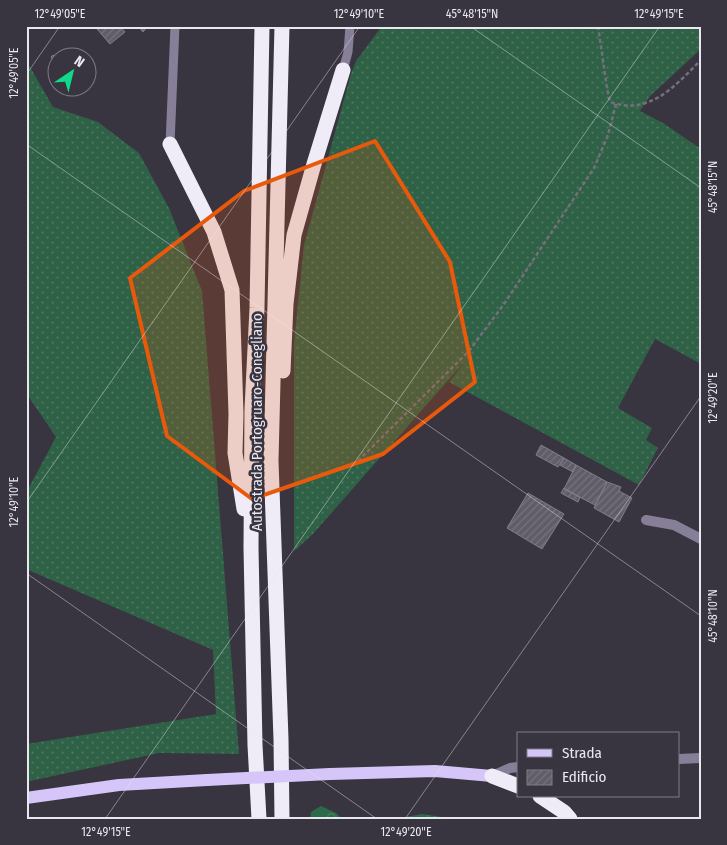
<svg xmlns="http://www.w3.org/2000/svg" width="727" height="845" viewBox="0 0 727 845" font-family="'Fira Sans Condensed',sans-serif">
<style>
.grass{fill:url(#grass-dots)}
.forest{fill:url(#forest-crowns)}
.building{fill:url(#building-hatch);stroke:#827d8b}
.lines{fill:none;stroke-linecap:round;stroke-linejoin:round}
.path{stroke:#74707b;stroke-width:2.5;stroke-dasharray:4 2.5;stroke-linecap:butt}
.lane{stroke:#877f97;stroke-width:9}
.street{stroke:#877f97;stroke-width:10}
.primary{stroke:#d6c5f8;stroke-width:12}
.highway{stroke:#efebf7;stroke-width:15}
.primary-bridge{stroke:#d6c5f8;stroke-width:12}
.marked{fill:#e8590c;fill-opacity:0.2;stroke:#e8590c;stroke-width:4;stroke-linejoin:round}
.ticks{fill:none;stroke:#e9e7ef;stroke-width:1;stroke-opacity:0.45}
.labels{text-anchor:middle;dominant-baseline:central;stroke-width:5;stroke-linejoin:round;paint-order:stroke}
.street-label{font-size:15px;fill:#e9e7ef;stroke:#383440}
.neatline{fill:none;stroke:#e9e7ef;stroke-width:2}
.ticks-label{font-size:12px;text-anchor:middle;fill:#e9e7ef}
</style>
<defs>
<pattern id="grass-dots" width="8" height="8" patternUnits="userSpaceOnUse" patternTransform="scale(1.25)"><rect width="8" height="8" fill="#2f6146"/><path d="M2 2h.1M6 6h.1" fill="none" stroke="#4d7861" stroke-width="1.8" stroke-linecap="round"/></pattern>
<pattern id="forest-crowns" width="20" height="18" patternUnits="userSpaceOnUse" patternTransform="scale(1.25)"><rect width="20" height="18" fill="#2c6b4a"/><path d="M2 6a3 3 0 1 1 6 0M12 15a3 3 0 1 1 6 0" fill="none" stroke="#4b8064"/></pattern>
<pattern id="building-hatch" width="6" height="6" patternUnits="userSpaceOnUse" patternTransform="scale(1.25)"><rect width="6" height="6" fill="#605c68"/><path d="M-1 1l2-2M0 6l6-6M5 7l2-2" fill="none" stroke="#77737e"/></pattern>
</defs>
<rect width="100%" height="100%" fill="#383440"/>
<path class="grass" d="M382,26H701V49L650,96L640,111L663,123L701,149V364L655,339L618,408L652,428L646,440L658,448L639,485L449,382L466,360L312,535L294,551V343L304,245L351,74L356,61Z
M26,60L53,107L98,122L139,153L169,208L202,291L239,754L159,753L26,782V744L216,714L213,650L26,569V493L56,437L26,393Z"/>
<path class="forest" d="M321,806L336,813L342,819H310L311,812Z
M422,814L455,819H395Z"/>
<path class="building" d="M101,26H120L125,32L110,44L97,29Z
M138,26H148L143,32Z
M53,55L58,60L57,65L51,57Z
M56,68L58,69V79L51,71Z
M65,88H77L70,94Z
M541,445L564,458L558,467L536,455Z
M564,458L576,465L573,472L560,465Z
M576,465L607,482L595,505L564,489Z
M607,482L621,487L619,491L632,498L619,522L594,508Z
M564,488L580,497L578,502L561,493Z
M528,493L564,514L542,549L507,528Z"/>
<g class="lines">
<path class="path" d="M598,26L607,88L610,102C650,116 676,85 701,60
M358,461L469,351L504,304L594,168L608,135L616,104"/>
<path class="lane" d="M343,70L348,52L350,26
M170,144L175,26"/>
<path class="street" d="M646,520L674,525L701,539
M678,759L701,758
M492,776L510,768L518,767"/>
<path class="primary" d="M330,774L435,771L492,776
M26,798L119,785L207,780"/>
<path class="highway" d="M170,144L214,232L232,290L236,414L235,453L244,509
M283,371L286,304L294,235L314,164L343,70
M492,776L518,786
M540,796L564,812L570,819
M259,819L255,745L251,548L252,409L257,308L262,26
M282,819L281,739L271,461L282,26"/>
<path class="primary-bridge" d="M207,780L330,774"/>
</g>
<path class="marked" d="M375,141L450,262L475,382L383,454L252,499L167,436L130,278L244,191Z"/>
<path class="ticks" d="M470,26L701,188M26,75L60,26M26,144L701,616M26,503L360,26M26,573L377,819M105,819L660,26M405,819L701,396"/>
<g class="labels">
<g class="street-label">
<text transform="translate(257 422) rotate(-90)">Autostrada Portogruaro-Conegliano</text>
</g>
</g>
<rect width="727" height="845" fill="none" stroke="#383440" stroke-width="55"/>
<rect x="517" y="732" width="162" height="65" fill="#383440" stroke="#7f7c86"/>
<rect x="527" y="749" width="25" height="8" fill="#d6c5f8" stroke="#7f7c86"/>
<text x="562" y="758" font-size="15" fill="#e9e7ef">Strada</text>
<rect x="527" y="770" width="25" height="15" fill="url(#building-hatch)" stroke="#7f7c86"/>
<text x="562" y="782" font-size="15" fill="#e9e7ef">Edificio</text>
<g transform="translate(72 72) rotate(35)"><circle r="24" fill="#383440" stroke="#7f7c86"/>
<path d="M0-4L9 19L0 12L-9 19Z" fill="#0fd98a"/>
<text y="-8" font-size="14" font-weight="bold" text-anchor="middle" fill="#e9e7ef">N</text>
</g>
<rect x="28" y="28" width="672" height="790" class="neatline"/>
<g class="ticks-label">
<text x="60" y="18">12°49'05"E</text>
<text x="359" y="18">12°49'10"E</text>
<text x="472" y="18">45°48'15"N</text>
<text x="659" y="18">12°49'15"E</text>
<text transform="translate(14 73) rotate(-90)" y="4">12°49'05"E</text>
<text transform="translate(713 187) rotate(-90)" y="4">45°48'15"N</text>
<text transform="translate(713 398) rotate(-90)" y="4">12°49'20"E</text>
<text transform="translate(14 502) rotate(-90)" y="4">12°49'10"E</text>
<text transform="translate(713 616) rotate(-90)" y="4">45°48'10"N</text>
<text x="106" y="836">12°49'15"E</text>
<text x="406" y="836">12°49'20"E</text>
</g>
</svg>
